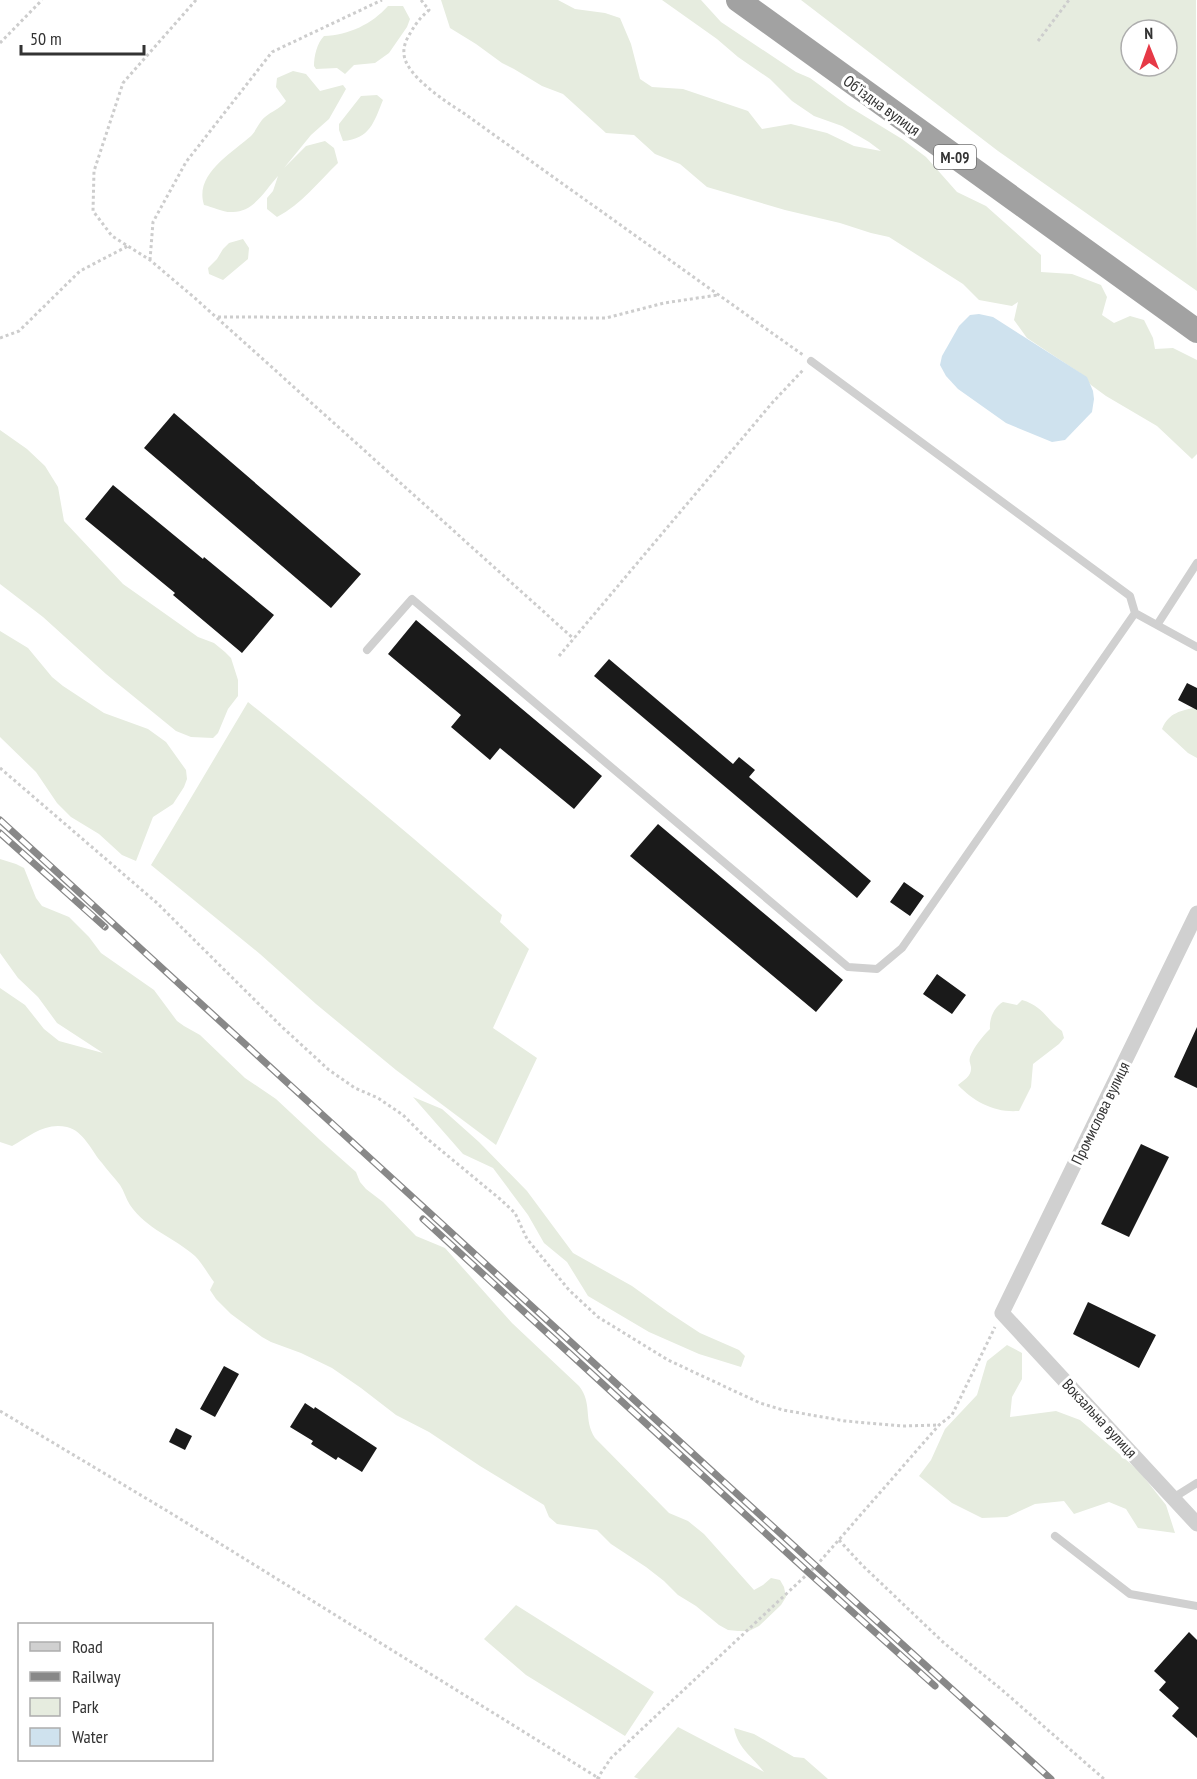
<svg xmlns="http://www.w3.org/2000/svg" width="1197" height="1779" viewBox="0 0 1197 1779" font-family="'PT Sans Narrow',sans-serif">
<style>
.green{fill:#e6ecdf;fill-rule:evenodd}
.water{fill:#cfe2ee}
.building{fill:#1a1a1a}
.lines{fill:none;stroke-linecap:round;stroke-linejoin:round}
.path{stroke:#cdcdcd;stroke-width:3;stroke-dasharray:3 3;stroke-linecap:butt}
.service{stroke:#d0d0d0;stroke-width:8}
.minor{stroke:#d0d0d0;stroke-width:15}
.trunk{stroke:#a2a2a2;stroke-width:24}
.rail-casing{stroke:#888;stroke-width:7}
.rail{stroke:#fff;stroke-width:4.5;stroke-dasharray:14;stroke-linecap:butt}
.labels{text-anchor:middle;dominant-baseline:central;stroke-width:6;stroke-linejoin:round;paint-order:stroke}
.shield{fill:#fff;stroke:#707070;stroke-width:1.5}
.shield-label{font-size:15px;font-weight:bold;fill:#333}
.street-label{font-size:16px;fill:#333;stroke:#fff}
</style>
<rect width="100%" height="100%" fill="#fff"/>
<path class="green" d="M441,0H558L575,9L605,13L620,18L631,44L640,79L652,87L683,89L748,111L762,129L791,124L827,133L854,146L881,151L869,142L842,126L814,116L792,101L770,79L738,57L717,39L662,0H701L721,22L796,72L810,78L848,106L902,139L926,157L957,192L986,206L1041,255V272L1072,274L1101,285L1107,297L1102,315L1114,323L1130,316L1144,320L1153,338L1155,349L1173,348L1197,360V454L1192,459L1157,426L1106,396L1091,385L1080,373L1027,338L1014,320L1018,302L1012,306L979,300L963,284L889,237L871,233L840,223L785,210L707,187L680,164L655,154L634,135L606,133L563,94L542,86L514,69L502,63L476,44L450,28Z
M801,0H1196L1197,291L998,151ZM1131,30H1167V66H1131Z
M388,6H403L410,19L407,27L389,53L375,63L354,65L345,74L337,68L316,69L314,66C314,56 317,43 324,36C349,35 372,24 388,6Z
M293,71L306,74L320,91L343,85L346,89L329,119L311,135L284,168L306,146L325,141L334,148L338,163C318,182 302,204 277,217L267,209V198L273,191L278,176C266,189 254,212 233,212C224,213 213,207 204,205C194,174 232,153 251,136C256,131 259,122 265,117C272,111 280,109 286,101L276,87L277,78Z
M377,95L383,100C374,122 370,139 343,141L339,130V124L361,96Z
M243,239L249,248L248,259L223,280L209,274L208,268L217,259L223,249L229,243Z
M0,430L27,449L45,466L58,487L64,521L123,584L198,637L214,643L225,652L231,658L238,680V696L228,709L218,733L213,738L191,737L176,731L106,674L43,617L0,584Z
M0,631L28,648L52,677L63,686L104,713L148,729L166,742L186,770L187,779L184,787L173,804L153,817L136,861L122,855L99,834L71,817L57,803L36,772L0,737Z
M248,702C334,771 419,842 502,915L500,922L529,949L493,1028L537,1058L496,1145L396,1070L316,1004L260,954L151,865Z
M1197,707V758L1188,753L1162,729C1169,712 1181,711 1197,707Z
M0,859L16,864L24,868L36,898L42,906L69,917L89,937L101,953L154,990L177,1021L184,1026L200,1035L245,1078L276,1099L320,1140L356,1172L360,1182L366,1189L383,1202L416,1236L445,1248L512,1323L579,1386C593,1404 583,1419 595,1438L669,1513L688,1521L704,1534L754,1590L763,1585L771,1578L780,1580L784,1587L786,1597L781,1605L759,1626L749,1631H738L728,1630L719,1625L696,1606L678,1595L664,1581L646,1567L611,1544L597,1530L557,1524L549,1517L544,1505L480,1466L429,1432L396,1415L361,1388L332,1368L301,1353L271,1342L262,1337L231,1314L216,1299L210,1290L214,1282C208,1274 202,1263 195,1256C175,1238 146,1229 130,1205C126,1199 124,1191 120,1185C114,1177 107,1170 102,1163C92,1152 84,1131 67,1127C45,1122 30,1136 12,1146L0,1142V988L25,1005L44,1029L59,1041L103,1053L57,1023L38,997L18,978L0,953Z
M1022,1000C1043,1006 1046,1019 1062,1031L1064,1038L1059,1044L1033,1064L1031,1087L1019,1111C995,1113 974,1102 958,1085C964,1080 972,1076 971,1067C970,1062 969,1062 970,1057C974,1047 982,1037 990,1029C989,1019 994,1007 1003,1002L1017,1005Z
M413,1097L442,1109L479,1142L527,1191L573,1253L632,1286L668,1312L700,1333L739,1350L745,1356L741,1367L699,1354L649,1332L588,1296L567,1262L544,1243L528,1215L493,1168L463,1154Z
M1007,1345L1022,1353V1379L1012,1397L1010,1417L1056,1411L1080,1420L1139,1471L1166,1505L1175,1533L1138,1528L1126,1509L1109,1502L1074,1514L1064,1501L1035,1504L1007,1517L982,1518L952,1503L919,1476L931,1460L945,1429L977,1395L987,1361Z
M516,1605L654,1692L625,1736L526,1675L484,1639Z
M678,1727L764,1772C753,1757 738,1749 734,1728L754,1734L794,1757L804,1758L828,1779H639L634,1777Z"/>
<path class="water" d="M979,314L993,317L1087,377L1093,391L1094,399L1092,412L1065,440L1052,442L1006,423L958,389L946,376L940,365L942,356L959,326L970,315Z"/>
<path class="building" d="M174,413L361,574L331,608L144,448Z
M113,485L203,559L204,557L274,615L242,653L173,595L175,593L85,519Z
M416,620L602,776L574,809L500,748L490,760L451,727L461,715L388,654Z
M609,659L733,764L739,757L755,770L749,777L871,881L857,898L594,676Z
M1187,683L1197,688V710L1178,700Z
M658,824L843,980L816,1012L630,856Z
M904,882L924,896L910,916L890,902Z
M937,974L966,995L952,1014L923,994Z
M1197,1027V1088L1174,1077Z
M1141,1144L1169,1157L1129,1237L1101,1224Z
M1088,1302L1156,1335L1139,1368L1073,1334Z
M224,1366L239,1374L215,1417L200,1409Z
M305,1403L314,1409L315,1407L377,1448L362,1472L338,1457L336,1460L311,1444L313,1441L290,1427Z
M176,1428L192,1436L185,1450L169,1442Z
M1189,1632L1197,1640V1738L1172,1716L1179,1708L1159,1690L1166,1682L1154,1671Z"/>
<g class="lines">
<path class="path" d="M196,0L123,83L94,171L93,211L112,236L150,260L196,299L574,639
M421,0L429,10C421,17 416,23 411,32C407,38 403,46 404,54C405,75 446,102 462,112L803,355
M1038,41L1069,0
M0,43L42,0
M150,260L153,222L186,162L272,52L382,0
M218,317L606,318L664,303L718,295
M0,338L19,331L80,271L128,246
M559,656L772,403L803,370
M0,768L157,903L281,1026L329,1070L355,1088L378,1098L403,1115L425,1137L500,1199L515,1213L527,1239L569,1290L598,1317L668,1360L760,1403L783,1410L845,1421L903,1426L939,1425
M0,1411L169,1512L600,1779
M839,1540L862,1565L944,1643L1001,1689L1104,1779
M597,1779L611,1758L816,1566L939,1425L952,1415L995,1327"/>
<path class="service" d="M811,361L1130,596L1135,613
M1157,625L1197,563
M367,650L412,599L848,967L877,969L902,948L1135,613L1197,647
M1173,1498L1197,1483
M1055,1536L1130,1594L1197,1606"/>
<path class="minor" d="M1197,913L1002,1313L1197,1524"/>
<path class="trunk" d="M738,0L1197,331"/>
<g class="rail-casing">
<path id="rail" d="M0,820L816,1566L1051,1779
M0,833L105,927
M423,1219L809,1573L935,1686"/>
</g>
<use href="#rail" class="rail"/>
</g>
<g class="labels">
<rect class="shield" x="934" y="145" width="42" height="24" rx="4.5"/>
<g class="shield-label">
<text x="955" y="157">М-09</text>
</g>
<g class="street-label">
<text transform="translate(882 105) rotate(36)">Обʼїздна вулиця</text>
<text transform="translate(1100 1113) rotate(-64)">Промислова вулиця</text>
<text transform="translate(1100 1418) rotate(47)">Вокзальна вулиця</text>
</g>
</g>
<rect x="18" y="1623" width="195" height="138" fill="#ffffff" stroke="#adadad" stroke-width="1.5"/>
<rect x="30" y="1642" width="30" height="9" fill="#d0d0d0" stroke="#adadad" stroke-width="1.5"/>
<text x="72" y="1653" font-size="18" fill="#333333">Road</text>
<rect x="30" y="1672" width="30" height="9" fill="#888888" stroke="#adadad" stroke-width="1.5"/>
<text x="72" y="1683" font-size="18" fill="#333333">Railway</text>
<rect x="30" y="1698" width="30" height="18" fill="#e6ecdf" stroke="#adadad" stroke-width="1.5"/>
<text x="72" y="1713" font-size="18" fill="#333333">Park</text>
<rect x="30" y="1728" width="30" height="18" fill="#cfe2ee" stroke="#adadad" stroke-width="1.5"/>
<text x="72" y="1743" font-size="18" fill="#333333">Water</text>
<g transform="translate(1149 48) rotate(359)"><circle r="28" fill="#ffffff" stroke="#adadad" stroke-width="1.5"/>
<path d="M0-4.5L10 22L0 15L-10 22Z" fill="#e63946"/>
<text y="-9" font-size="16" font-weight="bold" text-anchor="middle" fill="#333333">N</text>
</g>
<path d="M21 45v9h123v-9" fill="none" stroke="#333333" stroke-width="3"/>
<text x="30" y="45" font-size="18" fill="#333333" stroke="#ffffff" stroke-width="4.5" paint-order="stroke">50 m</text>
</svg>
